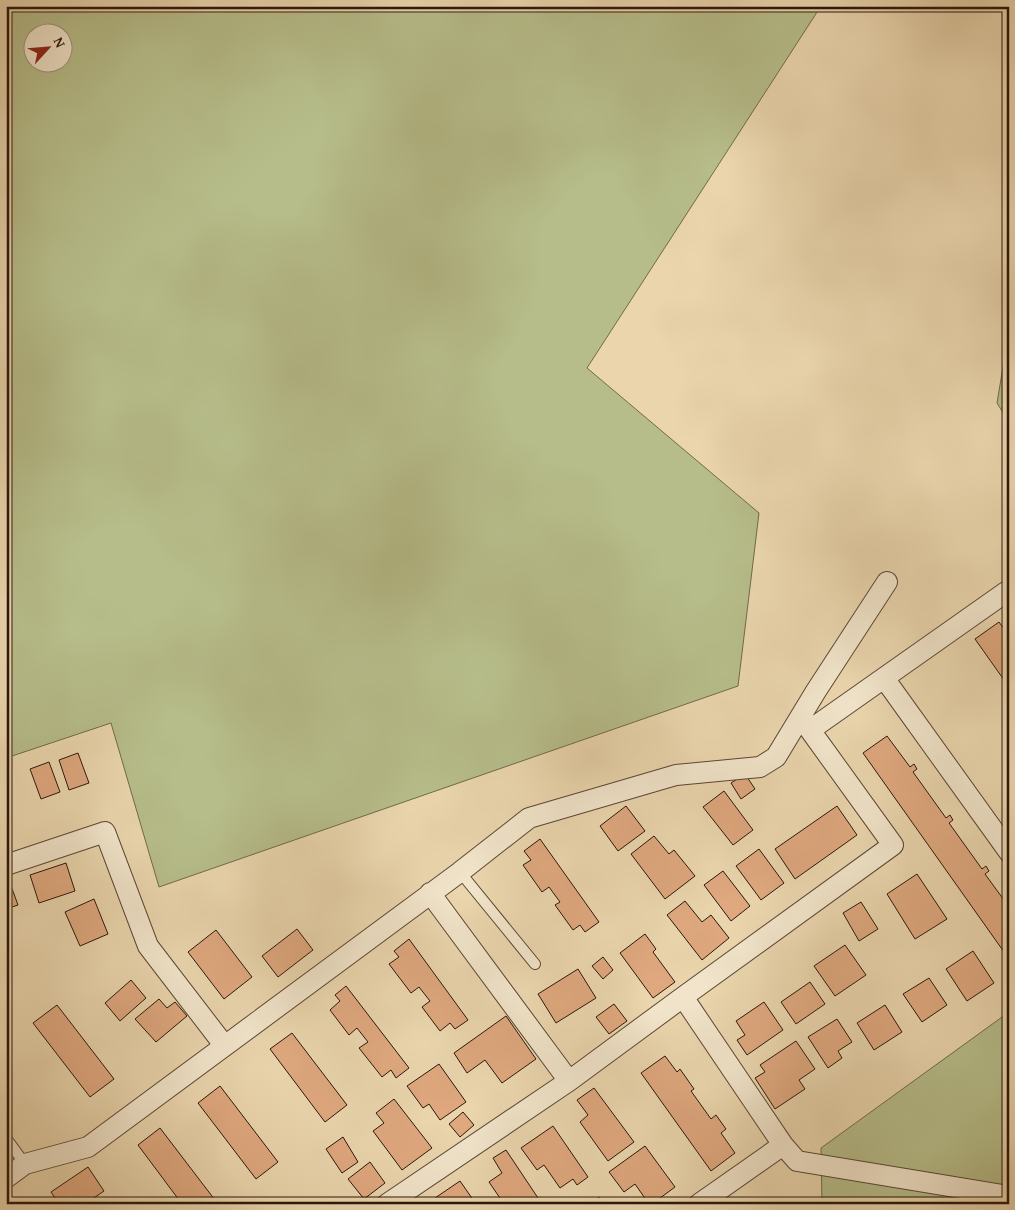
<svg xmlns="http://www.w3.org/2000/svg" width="1015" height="1210" viewBox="0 0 1015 1210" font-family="'Gentium Book Plus',serif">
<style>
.green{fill:#b6bd8a;stroke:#706a4a;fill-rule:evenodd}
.building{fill:#dfa87f;stroke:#2b170b}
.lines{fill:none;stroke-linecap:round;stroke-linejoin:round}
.service-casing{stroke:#5b4634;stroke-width:12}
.minor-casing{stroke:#5b4634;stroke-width:22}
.service{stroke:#f1e4ca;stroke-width:10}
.minor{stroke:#f1e4ca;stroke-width:20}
</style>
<rect width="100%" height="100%" fill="#ead5ad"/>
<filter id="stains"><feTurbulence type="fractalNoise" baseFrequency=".004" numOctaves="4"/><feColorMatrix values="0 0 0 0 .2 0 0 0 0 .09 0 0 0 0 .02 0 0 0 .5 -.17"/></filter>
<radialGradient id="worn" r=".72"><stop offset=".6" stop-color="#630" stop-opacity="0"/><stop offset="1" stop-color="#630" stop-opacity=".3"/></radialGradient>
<path class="green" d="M6,6H821L587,368L759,513L738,686L159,887L111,723L6,758ZM32,32H62V62H32Z
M1009,331V422L997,403Z
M1009,1012V1204H822L821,1148Z"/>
<path class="building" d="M999,622L1009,636V687L975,639Z
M887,736L910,767L914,764L917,769L913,772L946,818L950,815L953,820L949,823L982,869L986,866L989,871L985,874L1009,907V959L863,753Z
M78,753L89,783L69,790L59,760Z
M49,762L60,792L41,799L30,769Z
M745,774L755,789L741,799L731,783Z
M724,791L753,830L733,845L703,807Z
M626,806L645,831L618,851L600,826Z
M837,806L857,835L795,879L775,849Z
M654,836L669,854L674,850L695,876L665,899L631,854Z
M540,839L599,922L585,932L580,925L573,930L555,905L560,902L549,887L542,892L523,865L531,860L524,851Z
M759,849L784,883L761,900L736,866Z
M66,863L75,891L39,903L30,875Z
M723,871L750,906L731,921L704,885Z
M917,874L947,919L915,939L887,894Z
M7,875L18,905L6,909V876Z
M94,899L108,934L80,946L65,912Z
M685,901L702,922L711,915L729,938L702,960L667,915Z
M861,902L878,929L859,941L843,913Z
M297,929L313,950L278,977L262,956Z
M216,930L252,977L224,999L188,952Z
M645,934L656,949L653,952L675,982L653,998L620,953Z
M409,939L468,1020L455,1029L450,1023L440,1031L422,1007L430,1001L419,987L411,993L389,964L399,957L394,951Z
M845,945L866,975L835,996L814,966Z
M973,951L994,983L967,1001L946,969Z
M603,957L613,970L603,979L592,966Z
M578,969L596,998L556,1023L538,994Z
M929,978L947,1005L922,1022L903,994Z
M131,980L146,998L120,1021L105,1003Z
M810,982L825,1004L796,1024L781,1002Z
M346,986L409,1068L396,1078L391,1070L382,1077L359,1048L368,1042L357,1028L349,1035L330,1010L340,1001L335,995Z
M159,999L167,1008L175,1002L187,1016L156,1042L135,1019Z
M764,1002L783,1030L747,1055L737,1040L745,1035L736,1021Z
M614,1004L627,1021L609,1034L596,1017Z
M57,1005L114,1079L90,1097L33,1023Z
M885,1005L902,1032L874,1050L857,1023Z
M506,1016L536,1059L502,1083L485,1060L467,1073L454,1053Z
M837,1019L852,1042L838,1051L842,1058L828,1068L808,1037Z
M292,1033L347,1105L325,1122L270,1049Z
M796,1041L815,1069L799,1080L805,1089L775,1109L755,1078L765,1072L760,1065Z
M665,1056L677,1072L680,1069L694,1089L691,1091L711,1119L716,1115L726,1129L721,1133L735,1153L711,1171L641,1073Z
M439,1064L466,1102L440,1120L429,1104L423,1108L407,1086Z
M220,1086L278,1162L256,1179L198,1103Z
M594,1088L634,1142L608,1161L580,1122L588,1115L577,1100Z
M394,1099L432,1148L402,1170L373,1131L384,1123L376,1113Z
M463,1112L474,1125L460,1137L449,1124Z
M553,1126L588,1177L577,1185L573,1179L560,1188L544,1165L537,1170L521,1148Z
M160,1128L218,1204H182L138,1145Z
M343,1137L358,1162L342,1173L326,1149Z
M645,1146L675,1187L652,1204H649L635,1184L624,1192L609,1172Z
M506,1150L542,1204H504L489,1182L502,1173L493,1158Z
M370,1162L385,1183L364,1199L348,1179Z
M88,1167L104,1191L85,1204H59L51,1192Z
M460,1181L476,1204H438L435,1198Z
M599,1197L604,1204H590Z
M265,1199L269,1204H258Z"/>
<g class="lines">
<g class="service-casing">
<path id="service" d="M460,872L535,964
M6,1138L25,1164"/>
</g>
<g class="minor-casing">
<path id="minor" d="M884,678L1009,852
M6,865L105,832L148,946L224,1045
M430,893L569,1081
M683,997L783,1145L797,1161L1009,1196
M6,1178L25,1164L88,1147L460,872L529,818L676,775L760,767L776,757L816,691L887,582
M387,1204L569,1081L683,997L893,845L810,730L1006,592L1009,596
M699,1204L783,1145"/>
</g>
<use href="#service" class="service"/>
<use href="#minor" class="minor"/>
</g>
<rect width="1015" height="1210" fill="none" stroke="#ead5ad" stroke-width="25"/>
<rect x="8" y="8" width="1000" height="1195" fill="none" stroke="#2b170b" stroke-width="2.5"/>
<rect x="12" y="12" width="990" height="1185" fill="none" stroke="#2b170b"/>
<g transform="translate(48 48) rotate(64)"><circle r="24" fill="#f1e4ca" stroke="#a2927e"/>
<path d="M0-4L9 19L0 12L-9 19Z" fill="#8f2418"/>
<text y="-8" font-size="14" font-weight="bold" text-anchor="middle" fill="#2b170b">N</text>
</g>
<rect width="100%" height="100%" filter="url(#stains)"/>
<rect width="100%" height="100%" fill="url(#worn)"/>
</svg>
